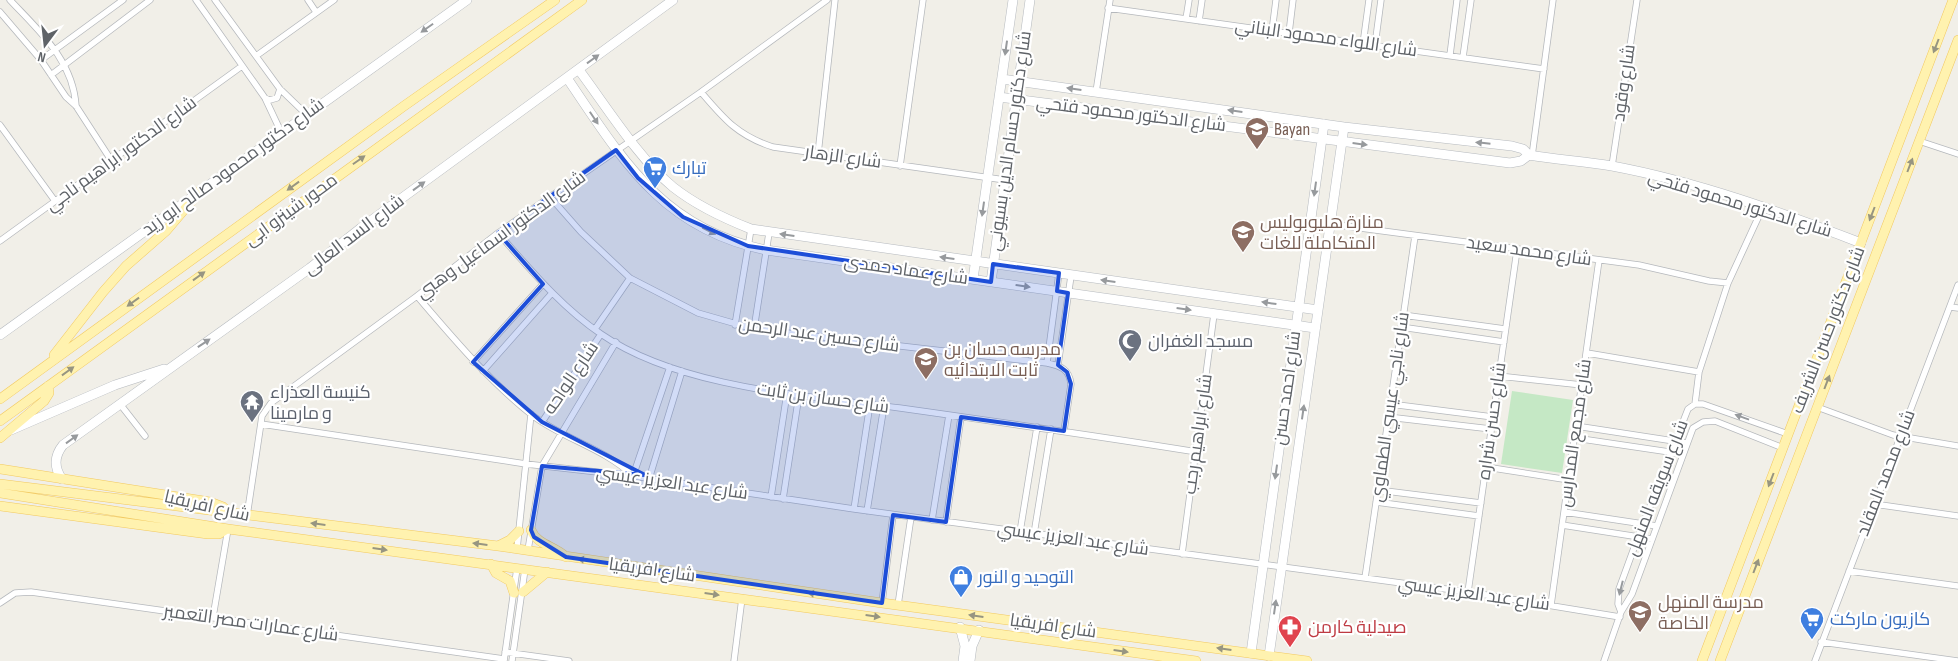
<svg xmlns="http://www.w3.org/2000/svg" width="1958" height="661" viewBox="0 0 1958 661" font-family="'Sofia Sans Condensed',Cairo,sans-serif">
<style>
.green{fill:#c5e8c5}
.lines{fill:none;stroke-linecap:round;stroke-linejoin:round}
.street-casing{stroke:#b5b8bc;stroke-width:7}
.secondary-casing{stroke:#b6babf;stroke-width:10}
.primary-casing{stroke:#f2c960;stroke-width:10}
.street{stroke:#fff;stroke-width:5.5}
.secondary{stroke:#fff;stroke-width:9}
.primary{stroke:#fff2af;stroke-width:9}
.oneway{fill:#979a9d}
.oneway2{fill:#979581}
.marked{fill:#1d4ed8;fill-opacity:0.2;stroke:#1d4ed8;stroke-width:4;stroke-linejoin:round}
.labels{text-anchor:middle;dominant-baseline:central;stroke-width:4.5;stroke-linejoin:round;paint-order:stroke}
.street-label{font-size:18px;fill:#5f6368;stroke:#fff}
.education-label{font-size:18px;fill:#785e54;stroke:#fff;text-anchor:start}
.shop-label{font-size:18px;fill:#366cbe;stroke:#fff;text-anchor:start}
.worship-label{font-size:18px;fill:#5b616d;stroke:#fff;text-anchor:start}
.health-label{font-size:18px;fill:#be3a42;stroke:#fff;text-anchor:start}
</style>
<rect width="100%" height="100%" fill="#f1efe8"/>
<path class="green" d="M1512,391L1573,400L1562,473L1501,464Z"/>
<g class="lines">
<g class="street-casing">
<path id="street" d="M10,0C39,31 73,60 76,106
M196,0L265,98L281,132
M215,0L280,89L306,114
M308,0L316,12
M1108,8L1544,69
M0,12L41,60L66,97L76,106L111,160
M1186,19L1189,0
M1199,21L1202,0
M1272,31L1276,0
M1289,33L1293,0
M1363,44L1369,0
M1375,45L1381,0
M1450,55L1457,0
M256,56L334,0
M1463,57L1471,0
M41,60L123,0
M51,75L150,0
M701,92C724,119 738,136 773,147L1005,180
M1096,92L1110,0
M265,98L270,100L277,98L280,89
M0,125L55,201
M1919,141L1958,154
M818,154L835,0
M1532,156L1553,0
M900,166L923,0
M1612,166L1637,0
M551,198L581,232L630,278L698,313L754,329L1047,363C1061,366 1069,369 1071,384L1064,431
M1330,224L1639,265L1709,281L1728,283
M498,233C530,269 561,307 601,334C679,388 808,396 900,408C999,422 1098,436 1197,452
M0,241L242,66
M417,296C453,338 488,380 532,415C563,439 604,448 633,476L670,367
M1950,307L1958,308
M1403,315L1505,329
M735,325L751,229
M1401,327L1504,342
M595,329L630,278
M754,329L769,233
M1587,353L1699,372
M473,362L543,284
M1047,363L1059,273
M1058,365L1071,276
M483,371L552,293
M1499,376L1582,385
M120,404L145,436
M1390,404L1493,417
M1695,404L1699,372L1728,283L1763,207
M1817,407L1893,435L1958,446
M1388,417L1491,429
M542,422L601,334
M261,424L526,464L633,476L854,509L1468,592L1620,617
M1576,426L1687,443
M1575,438L1683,454
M1486,467L1569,480
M649,479L682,371
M1378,490L1481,503
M771,497L787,393
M783,499L799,395
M1376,502L1479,516
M1874,504L1958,516
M854,509L870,404
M867,511L884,406
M1564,512L1657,526
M247,516L262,416L271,403L417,296L498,233L701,92L827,0
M932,520L949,415
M946,522L961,417
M1562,525L1652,539
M1020,532L1037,427
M1034,534L1051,429
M517,549L531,414
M528,550L542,466L616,342
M1182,554L1214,314
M1849,571L1958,586
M1365,578L1415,236
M1468,592L1517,250
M0,603L15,593L31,592L504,659
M882,603L893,515
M898,605L911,517
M1551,605L1599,260
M1621,612L1618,604L1619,589L1638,537L1688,409L1695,404H1703L1788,434
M213,617L228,529
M1821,642L1958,661
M505,652L569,661
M504,661L517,568
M512,661L525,569
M734,661L742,598
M1604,661L1621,612L1632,594L1693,428L1703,422L1715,421L1783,448
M1815,661L1958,285"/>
</g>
<g class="secondary-casing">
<path id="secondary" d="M579,70C606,106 639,159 673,187C697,206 723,218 751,229L1318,310
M567,78C622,159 662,229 766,250L1315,328
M1002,79L1344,127L1512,146L1523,149L1529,155C1557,160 1585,161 1612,166C1698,182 1780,212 1861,243
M999,97L1510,163L1521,161L1529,155
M973,279L1013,0
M991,282L1030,0
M0,335L467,0
M11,430L115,385L164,369
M62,479C54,468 54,456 63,445L310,268L361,228L673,0
M960,627L965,646L963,661
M1251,653L1324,124
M1269,656L1344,127
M970,661L972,646L979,630"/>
</g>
<g class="primary-casing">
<path id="primary" d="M54,355L103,292L126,266L166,231L200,191
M0,399L404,106L555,0
M0,421L582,0
M0,438L44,401L49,393L48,386
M0,469L210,502L223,507L230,513
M0,484L498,546L882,603L1307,661
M0,493L228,529L1196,661
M0,506L208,534H219L227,529
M531,530C537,545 555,546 566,557
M498,546L510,540L519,531
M491,564L496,573L510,581L514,593
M523,592L547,572
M1702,661L1953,0
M1720,661L1958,40"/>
</g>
<use href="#street" class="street"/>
<use href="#secondary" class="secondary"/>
<use href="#primary" class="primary"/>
</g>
<defs><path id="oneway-solid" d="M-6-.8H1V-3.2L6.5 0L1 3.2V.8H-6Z" transform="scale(1.25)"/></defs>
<g class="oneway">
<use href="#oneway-solid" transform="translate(427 28) rotate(145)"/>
<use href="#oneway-solid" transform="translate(1006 48) rotate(98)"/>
<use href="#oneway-solid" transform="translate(593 59) rotate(-36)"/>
<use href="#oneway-solid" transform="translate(1074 89) rotate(-172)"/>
<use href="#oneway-solid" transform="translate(1235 111) rotate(-172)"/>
<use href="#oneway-solid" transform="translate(594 118) rotate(56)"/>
<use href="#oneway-solid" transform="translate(1483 143) rotate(-174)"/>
<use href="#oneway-solid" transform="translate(1360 144) rotate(7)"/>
<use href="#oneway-solid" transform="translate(419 186) rotate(-36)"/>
<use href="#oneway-solid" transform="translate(1315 189) rotate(98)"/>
<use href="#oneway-solid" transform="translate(983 209) rotate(98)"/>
<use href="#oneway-solid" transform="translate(709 231) rotate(27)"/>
<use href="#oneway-solid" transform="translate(787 235) rotate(-172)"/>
<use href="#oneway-solid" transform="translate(947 258) rotate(-172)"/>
<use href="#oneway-solid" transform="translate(1108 281) rotate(-172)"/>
<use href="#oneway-solid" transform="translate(1023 286) rotate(8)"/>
<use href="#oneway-solid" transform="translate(1269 303) rotate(-172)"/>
<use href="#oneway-solid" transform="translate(1184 309) rotate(8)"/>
<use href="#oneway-solid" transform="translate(204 343) rotate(-34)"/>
<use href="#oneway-solid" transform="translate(1303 412) rotate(-82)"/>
<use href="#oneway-solid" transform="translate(1742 417) rotate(-160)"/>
<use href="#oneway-solid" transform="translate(72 439) rotate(-36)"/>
<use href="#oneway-solid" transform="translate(1276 472) rotate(98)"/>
<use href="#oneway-solid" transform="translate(1621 588) rotate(104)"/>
<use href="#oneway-solid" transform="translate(1275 607) rotate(-82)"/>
</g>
<g class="oneway2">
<use href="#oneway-solid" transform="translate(1936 46) rotate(111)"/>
<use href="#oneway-solid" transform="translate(359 160) rotate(-35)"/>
<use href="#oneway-solid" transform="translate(1910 165) rotate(-69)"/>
<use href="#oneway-solid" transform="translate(293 186) rotate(144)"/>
<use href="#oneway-solid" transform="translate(1872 214) rotate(111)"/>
<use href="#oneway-solid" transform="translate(199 276) rotate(-36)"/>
<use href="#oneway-solid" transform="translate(133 302) rotate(144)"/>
<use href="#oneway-solid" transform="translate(68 371) rotate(-36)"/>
<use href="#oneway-solid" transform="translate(1827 382) rotate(-69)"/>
<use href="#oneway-solid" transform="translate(1771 480) rotate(111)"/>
<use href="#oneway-solid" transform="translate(318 524) rotate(-173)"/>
<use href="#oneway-solid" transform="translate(480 544) rotate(-173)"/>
<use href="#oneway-solid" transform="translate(380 549) rotate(8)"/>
<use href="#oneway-solid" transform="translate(585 560) rotate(-172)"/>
<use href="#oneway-solid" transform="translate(1756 566) rotate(-69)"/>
<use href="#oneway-solid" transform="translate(712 594) rotate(8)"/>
<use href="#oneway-solid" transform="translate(815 594) rotate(-172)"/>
<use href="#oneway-solid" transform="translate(873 616) rotate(8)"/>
<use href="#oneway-solid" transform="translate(976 616) rotate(-172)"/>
<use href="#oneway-solid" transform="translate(1224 649) rotate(-172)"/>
<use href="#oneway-solid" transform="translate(1121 651) rotate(8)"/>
</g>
<path class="marked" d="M616,150L638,178L683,217L748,246L991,282L993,264L1059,273L1057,291L1068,293L1058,365L1067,372L1071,384L1064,431L961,417L946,522L893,515L882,603L566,557L534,537L531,530L542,466L645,475L542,422L473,362L543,284L498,233Z"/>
<defs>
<g id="school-pin" transform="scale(1.25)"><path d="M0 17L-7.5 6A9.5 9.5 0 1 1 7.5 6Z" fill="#8d6e63" stroke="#fff"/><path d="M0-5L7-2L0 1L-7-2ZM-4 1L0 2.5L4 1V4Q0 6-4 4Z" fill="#fff"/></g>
<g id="supermarket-pin" transform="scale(1.25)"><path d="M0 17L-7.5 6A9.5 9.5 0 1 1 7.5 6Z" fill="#3f7fe0" stroke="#fff"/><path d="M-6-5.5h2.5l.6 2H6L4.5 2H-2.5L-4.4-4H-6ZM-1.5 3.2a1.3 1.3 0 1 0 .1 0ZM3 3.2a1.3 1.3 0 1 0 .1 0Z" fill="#fff"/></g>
<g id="mosque-pin" transform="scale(1.25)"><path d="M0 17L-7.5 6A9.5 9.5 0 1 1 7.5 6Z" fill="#6b7280" stroke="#fff"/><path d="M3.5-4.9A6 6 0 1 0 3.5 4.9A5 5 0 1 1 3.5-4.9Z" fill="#fff"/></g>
<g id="temple-pin" transform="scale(1.25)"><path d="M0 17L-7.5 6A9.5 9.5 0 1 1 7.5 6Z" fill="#6b7280" stroke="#fff"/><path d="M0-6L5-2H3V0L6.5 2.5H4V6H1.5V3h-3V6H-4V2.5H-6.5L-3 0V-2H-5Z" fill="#fff"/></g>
<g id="shop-pin" transform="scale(1.25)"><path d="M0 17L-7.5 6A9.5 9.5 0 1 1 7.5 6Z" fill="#3f7fe0" stroke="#fff"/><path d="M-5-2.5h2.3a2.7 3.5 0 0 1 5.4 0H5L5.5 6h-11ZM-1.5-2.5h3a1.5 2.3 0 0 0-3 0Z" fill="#fff"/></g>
<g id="pharmacy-pin" transform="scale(1.25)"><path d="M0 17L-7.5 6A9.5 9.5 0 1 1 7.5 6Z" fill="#e0444e" stroke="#fff"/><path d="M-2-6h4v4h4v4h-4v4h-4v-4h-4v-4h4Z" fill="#fff"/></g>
</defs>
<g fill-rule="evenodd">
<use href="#school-pin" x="1257" y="129"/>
<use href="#supermarket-pin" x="655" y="168"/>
<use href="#school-pin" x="1243" y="232"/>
<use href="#mosque-pin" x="1130" y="341"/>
<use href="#school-pin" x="926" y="359"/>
<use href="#temple-pin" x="252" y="402"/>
<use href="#shop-pin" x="961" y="577"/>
<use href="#school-pin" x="1640" y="612"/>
<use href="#supermarket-pin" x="1812" y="619"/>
<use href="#pharmacy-pin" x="1290" y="627"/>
</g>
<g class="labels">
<g class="street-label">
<text transform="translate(1326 38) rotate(8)">شارع اللواء محمود البناني</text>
<text transform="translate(1624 83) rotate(-82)">شارع وقود</text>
<text transform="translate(1131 114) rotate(7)">شارع الدكتور محمود فتحي</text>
<text transform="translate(1010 141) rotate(-82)">شارع دكتور حسام الدين بسيوني</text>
<text transform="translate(121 154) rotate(-36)">شارع الدكتور ابراهيم ناجي</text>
<text transform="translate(843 157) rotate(8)">شارع الزهار</text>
<text transform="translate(233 167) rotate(-36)">شارع دكتور محمود صالح ابو زيد</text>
<text transform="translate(1740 204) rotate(17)">شارع الدكتور محمود فتحي</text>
<text transform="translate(291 210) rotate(-36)">محور شينزو ابى</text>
<text transform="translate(354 235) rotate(-37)">شارع السد العالى</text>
<text transform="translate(501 235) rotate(-36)">شارع الدكتور اسماعيل وهبي</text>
<text transform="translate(1529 251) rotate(8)">شارع محمد سعيد</text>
<text transform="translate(906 270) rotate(8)">شارع عماد حمدى</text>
<text transform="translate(1828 330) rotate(-69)">شارع دكتور حسن الشريف</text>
<text transform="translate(819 335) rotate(8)">شارع حسين عبد الرحمن</text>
<text transform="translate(571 378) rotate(-56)">شارع الواحه</text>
<text transform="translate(1287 388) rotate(-82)">شارع احمد حسن</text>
<text transform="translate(823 398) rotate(8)">شارع حسان بن ثابت</text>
<text transform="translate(1390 407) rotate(-82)">شارع ناجي عيسي الطماوي</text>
<text transform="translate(1492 421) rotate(-82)">شارع حسن شراره</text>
<text transform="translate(1575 433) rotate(-82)">شارع مجمع المدارس</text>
<text transform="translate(1198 434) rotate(-82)">شارع ابراهيم رجب</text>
<text transform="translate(1886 473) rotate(-69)">شارع محمد المقلد</text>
<text transform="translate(672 483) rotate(8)">شارع عبد العزيز عيسي</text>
<text transform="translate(1657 488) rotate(-69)">شارع سويقه المنهل</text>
<text transform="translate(207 506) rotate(13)">شارع افريقيا</text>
<text transform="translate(1073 539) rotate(8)">شارع عبد العزيز عيسي</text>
<text transform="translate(652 570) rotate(8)">شارع افريقيا</text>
<text transform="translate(1474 594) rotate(8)">شارع عبد العزيز عيسي</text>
<text transform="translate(251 623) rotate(8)">شارع عمارات مصر التعمير</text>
<text transform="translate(1053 626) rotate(8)">شارع افريقيا</text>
</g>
<g class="education-label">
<text x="1274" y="129">Bayan</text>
<text x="1260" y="222">منارة هليوبوليس<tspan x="1260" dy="21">المتكاملة للغات</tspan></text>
<text x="944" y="349">مدرسه حسان بن<tspan x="944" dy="21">ثابت الابتدائيه</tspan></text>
<text x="1658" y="602">مدرسة المنهل<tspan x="1658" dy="21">الخاصة</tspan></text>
</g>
<g class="shop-label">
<text x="672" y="168">تبارك</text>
<text x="978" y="577">التوحيد و النور</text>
<text x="1830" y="619">كازيون ماركت</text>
</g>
<g class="worship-label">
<text x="1148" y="341">مسجد الغفران</text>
<text x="270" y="392">كنيسة العذراء<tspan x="270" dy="21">و مارمينا</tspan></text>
</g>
<g class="health-label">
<text x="1308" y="627">صيدلية كارمن</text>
</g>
</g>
<g transform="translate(45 45) rotate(195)" stroke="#ffffff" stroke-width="4" paint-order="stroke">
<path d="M0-4L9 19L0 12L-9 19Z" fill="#5f6368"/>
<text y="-8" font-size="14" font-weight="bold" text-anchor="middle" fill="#5f6368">N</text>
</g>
</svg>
